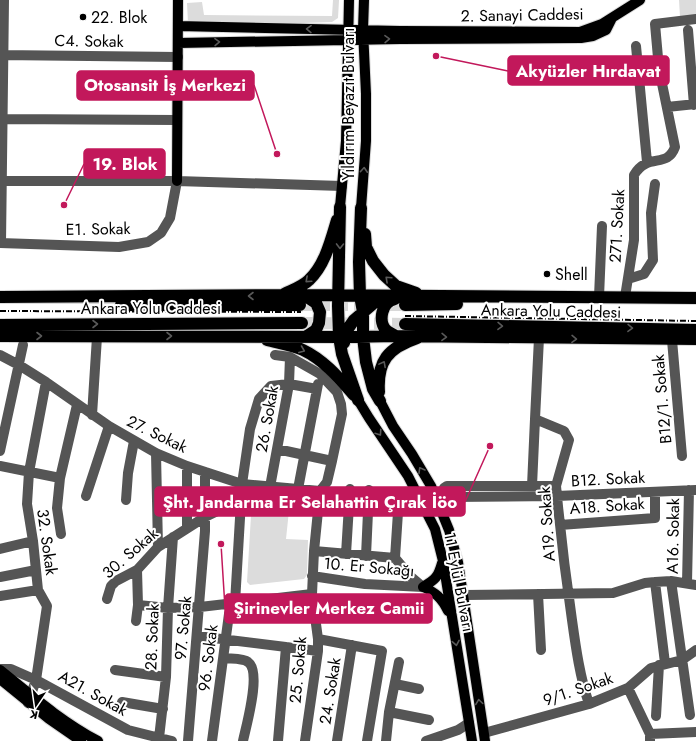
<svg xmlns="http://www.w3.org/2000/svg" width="696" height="741" viewBox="0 0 696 741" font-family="Jost,sans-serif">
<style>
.green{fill:#dcdcdc}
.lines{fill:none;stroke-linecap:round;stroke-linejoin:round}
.highway-tunnel{stroke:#d9d9d9;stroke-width:12;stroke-dasharray:12 6;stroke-linecap:butt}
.major-casing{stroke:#dbdbdb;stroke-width:12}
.highway-casing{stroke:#dbdbdb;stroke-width:14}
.minor{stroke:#555;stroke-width:10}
.major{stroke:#000;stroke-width:10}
.highway{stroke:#000;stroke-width:12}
.rail{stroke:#000;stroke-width:2;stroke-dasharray:6 2 1 2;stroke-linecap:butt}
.oneway{stroke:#595959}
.poi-dot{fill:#000;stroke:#fff;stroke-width:1.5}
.labels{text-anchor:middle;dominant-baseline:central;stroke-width:4;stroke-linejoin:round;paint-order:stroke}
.street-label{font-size:16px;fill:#000;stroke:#fff}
.poi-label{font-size:16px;fill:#000;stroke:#fff;text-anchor:start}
.leader{fill:none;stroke:#c2185b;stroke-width:1.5}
.callout-dot{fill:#c2185b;stroke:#fff;stroke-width:1.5}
.callout{fill:#c2185b;stroke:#c2185b;stroke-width:1.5}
.callout-label{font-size:17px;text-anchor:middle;font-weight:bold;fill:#fff}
</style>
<rect width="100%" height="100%" fill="#fff"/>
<path class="green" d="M333,0H339L338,18L332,22L274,24L188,23L187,3L202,2L204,15L332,16Z
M679,0H696V16L680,17Z
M252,499L290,501L286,539L308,540L307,575L304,579L250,585L247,582Z"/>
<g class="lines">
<path class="highway-tunnel" d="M300,305H405
M302,323L405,324"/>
<g class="major-casing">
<path id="major" d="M178,26L400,31L580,32L602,24L640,0
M178,43L400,39L581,38L593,36L606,30L612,18
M177,181L178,0
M340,207L346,141L349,0
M361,208L366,141V94L363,30L364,0
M358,400L369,418L408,476L435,529L443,561L472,741
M380,401L393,426L412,454L431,486L449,530L458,562L485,741
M423,587C435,592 442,598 448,611
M423,587C436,579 438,577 442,563
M0,670C31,695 62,722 98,741
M0,679L49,719L81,741"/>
</g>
<g class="highway-casing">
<path id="highway" d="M340,207L338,306L339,337L342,354L358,400
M361,208L359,262L360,296L363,312V337L366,362L373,389L380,401
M365,234L366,247L373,261L384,275L396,286L416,293
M284,294C292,290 302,287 309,280C325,265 331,240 337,220
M304,295L316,303L320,312L319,323L316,330L307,336
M0,297L304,295L696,298
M395,299C382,301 377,322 387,331C390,333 394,335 396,336
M121,305H300
M405,305L457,304
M405,324L696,330
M0,325L302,323
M0,336L345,337L396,336L696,339
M267,340C279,343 293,345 303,350C324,360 339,378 354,395
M344,343L347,330L354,320L374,303L387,299
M379,392C377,361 388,348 417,338"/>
</g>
<path class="minor" d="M688,30L694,105
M636,46L647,162
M0,55L178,57
M667,107L696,104
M0,119L177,120
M0,181H177L342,186
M0,243L119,247L148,242L161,233L170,218L177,181
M1,243L4,0
M628,279L644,274L653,260L651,213L655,184
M599,297L602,226
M625,297L634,240V175C648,152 667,169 675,147L659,69L655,24L696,19
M539,338L535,419L564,431L569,440L556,486L557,496C561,538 566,579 572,620C576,649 580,677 589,704
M672,340L682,456
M0,355L19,365L46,382L109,426L156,453L187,466L242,484L320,491
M275,355L290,357L320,374L337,392L341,404L342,414L332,461L327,482L320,491L314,551L312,594L318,639V651L305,741
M92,415L97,337
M277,449L332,461
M0,451L23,345
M156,453L158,547
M0,466L60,478
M187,466V527
M532,486L535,419
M556,486H447L444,488L443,492L445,496L450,497L557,496L696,490
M270,487L289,384L290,357
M298,489L318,384
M86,496L109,426
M126,500L128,473L134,441
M560,525L655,518V492
M61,534L57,508L60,478L77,405
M0,549L33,541
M314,551L395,558L410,576L423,587
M346,554L350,489
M366,556L369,490
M395,558L399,497
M312,576L365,584L423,587
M0,577L36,570
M671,581L690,715
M655,582L665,663
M687,583L689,490
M538,594L541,650
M464,595L613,593L645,583L655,582L671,581L696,585
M0,596L38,590
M107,599L111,586L116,581L137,570L158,547L205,517L242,499
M138,605L168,608L200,607L312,594
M314,607L360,615
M136,621L138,605L137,570
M197,636L318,651
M318,639L382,651L367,741
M224,658C230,659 243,658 248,662C262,672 246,726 243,741
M0,669H11L36,680L128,730L172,741
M115,670L166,677
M395,684L419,689
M628,688L650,734V741
M122,702L163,709
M28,703L36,680L47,606L38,590L33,541L27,504L29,472L46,382
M389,712L429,720
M656,716L659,665
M484,733L589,704L628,688L651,668L682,660L696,650
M650,734L696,732
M159,738L166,677L168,608L173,537
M188,741L205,531V472
M212,741L229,614L235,603L242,484L250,429L259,399L271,386L289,384L317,389
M278,741L286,647
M337,741L352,645
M386,741L389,712L399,662
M426,741L458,730L469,723"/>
<use href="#major" class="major"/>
<use href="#highway" class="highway"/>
<path class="rail" d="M0,311L301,312
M405,316L696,321"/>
</g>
<defs><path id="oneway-chevron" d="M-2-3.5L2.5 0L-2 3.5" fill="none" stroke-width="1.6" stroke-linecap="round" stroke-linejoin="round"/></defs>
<g class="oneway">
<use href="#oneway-chevron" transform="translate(309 29) rotate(-179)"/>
<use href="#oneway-chevron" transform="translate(387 39) rotate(-1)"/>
<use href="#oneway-chevron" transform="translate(217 42) rotate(-1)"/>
<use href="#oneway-chevron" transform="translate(364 170) rotate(-86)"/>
<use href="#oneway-chevron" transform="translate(340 246) rotate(91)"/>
<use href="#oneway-chevron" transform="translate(388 279) rotate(-137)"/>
<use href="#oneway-chevron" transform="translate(308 280) rotate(138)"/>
<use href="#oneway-chevron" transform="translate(251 296) rotate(180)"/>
<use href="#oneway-chevron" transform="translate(95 324)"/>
<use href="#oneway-chevron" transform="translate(500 326) rotate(1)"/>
<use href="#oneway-chevron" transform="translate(630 328) rotate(1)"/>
<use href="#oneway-chevron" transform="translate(39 336)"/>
<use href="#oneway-chevron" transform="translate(169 336)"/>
<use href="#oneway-chevron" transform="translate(444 337) rotate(1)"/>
<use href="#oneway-chevron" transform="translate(574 339) rotate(1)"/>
<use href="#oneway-chevron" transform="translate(302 350) rotate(22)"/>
<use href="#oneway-chevron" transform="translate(383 364) rotate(-62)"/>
<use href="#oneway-chevron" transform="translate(379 433) rotate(56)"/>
<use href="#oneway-chevron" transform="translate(421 470) rotate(-120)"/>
<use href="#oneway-chevron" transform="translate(456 643) rotate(80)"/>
<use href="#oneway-chevron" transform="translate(479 702) rotate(-98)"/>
</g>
<g class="poi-dot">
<circle cx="83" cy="17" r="4"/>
<circle cx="547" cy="274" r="4"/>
</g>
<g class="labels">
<g class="street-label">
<text transform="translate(522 15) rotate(-1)">2. Sanayi Caddesi</text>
<text transform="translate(89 41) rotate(1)">C4. Sokak</text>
<text transform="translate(348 104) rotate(-90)">Yıldırım Beyazıt Bulvarı</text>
<text transform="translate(617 226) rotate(-87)">271. Sokak</text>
<text transform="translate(98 229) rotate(-1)">E1. Sokak</text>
<text x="151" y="308">Ankara Yolu Caddesi</text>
<text transform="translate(551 311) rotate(1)">Ankara Yolu Caddesi</text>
<text transform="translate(662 399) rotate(-95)">B12/1. Sokak</text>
<text transform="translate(267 419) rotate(-80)">26. Sokak</text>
<text transform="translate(157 434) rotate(26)">27. Sokak</text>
<text transform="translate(608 479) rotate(-3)">B12. Sokak</text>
<text transform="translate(607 506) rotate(-4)">A18. Sokak</text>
<text transform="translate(547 524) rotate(-94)">A19. Sokak</text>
<text transform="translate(673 536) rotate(-89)">A16. Sokak</text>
<text transform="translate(47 542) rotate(82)">32. Sokak</text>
<text transform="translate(130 553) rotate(-41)">30. Sokak</text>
<text transform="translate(369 567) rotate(5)">10. Er Sokağı</text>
<text transform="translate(459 582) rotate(79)">11 Eylül Bulvarı</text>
<text transform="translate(183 628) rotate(-85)">97. Sokak</text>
<text transform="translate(152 637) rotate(-88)">28. Sokak</text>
<text transform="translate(208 658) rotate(-83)">96. Sokak</text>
<text transform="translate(298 670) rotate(-85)">25. Sokak</text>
<text transform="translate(578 689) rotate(-19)">9/1. Sokak</text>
<text transform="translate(330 691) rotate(-81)">24. Sokak</text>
<text transform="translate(93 693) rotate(29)">A21. Sokak</text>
</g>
<g class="poi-label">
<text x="91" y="17">22. Blok</text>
<text x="555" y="274">Shell</text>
</g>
</g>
<path class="leader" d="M436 56L508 71M277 154L254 85M64 205L84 164M490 446L465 502M221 544L225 608"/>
<g class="callout-dot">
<circle cx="436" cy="56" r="4"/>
<circle cx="277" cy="154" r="4"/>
<circle cx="64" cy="205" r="4"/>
<circle cx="490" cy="446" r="4"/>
<circle cx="221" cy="544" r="4"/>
</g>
<g class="callout">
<rect x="508" y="56" width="161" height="29" rx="4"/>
<rect x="77" y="71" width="177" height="29" rx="4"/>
<rect x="84" y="149" width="81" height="29" rx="4"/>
<rect x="155" y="487" width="310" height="29" rx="4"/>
<rect x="225" y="594" width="207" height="29" rx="4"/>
</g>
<g class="callout-label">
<text x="588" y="77">Akyüzler Hırdavat</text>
<text x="165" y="91">Otosansit İş Merkezi</text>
<text x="125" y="170">19. Blok</text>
<text x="310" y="508">Şht. Jandarma Er Selahattin Çırak İöo</text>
<text x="329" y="614">Şirinevler Merkez Camii</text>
</g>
<g transform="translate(36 705) rotate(193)" stroke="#ffffff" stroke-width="3" paint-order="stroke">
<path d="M0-3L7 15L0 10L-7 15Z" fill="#000000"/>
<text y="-6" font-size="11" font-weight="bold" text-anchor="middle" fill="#000000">K</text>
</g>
</svg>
